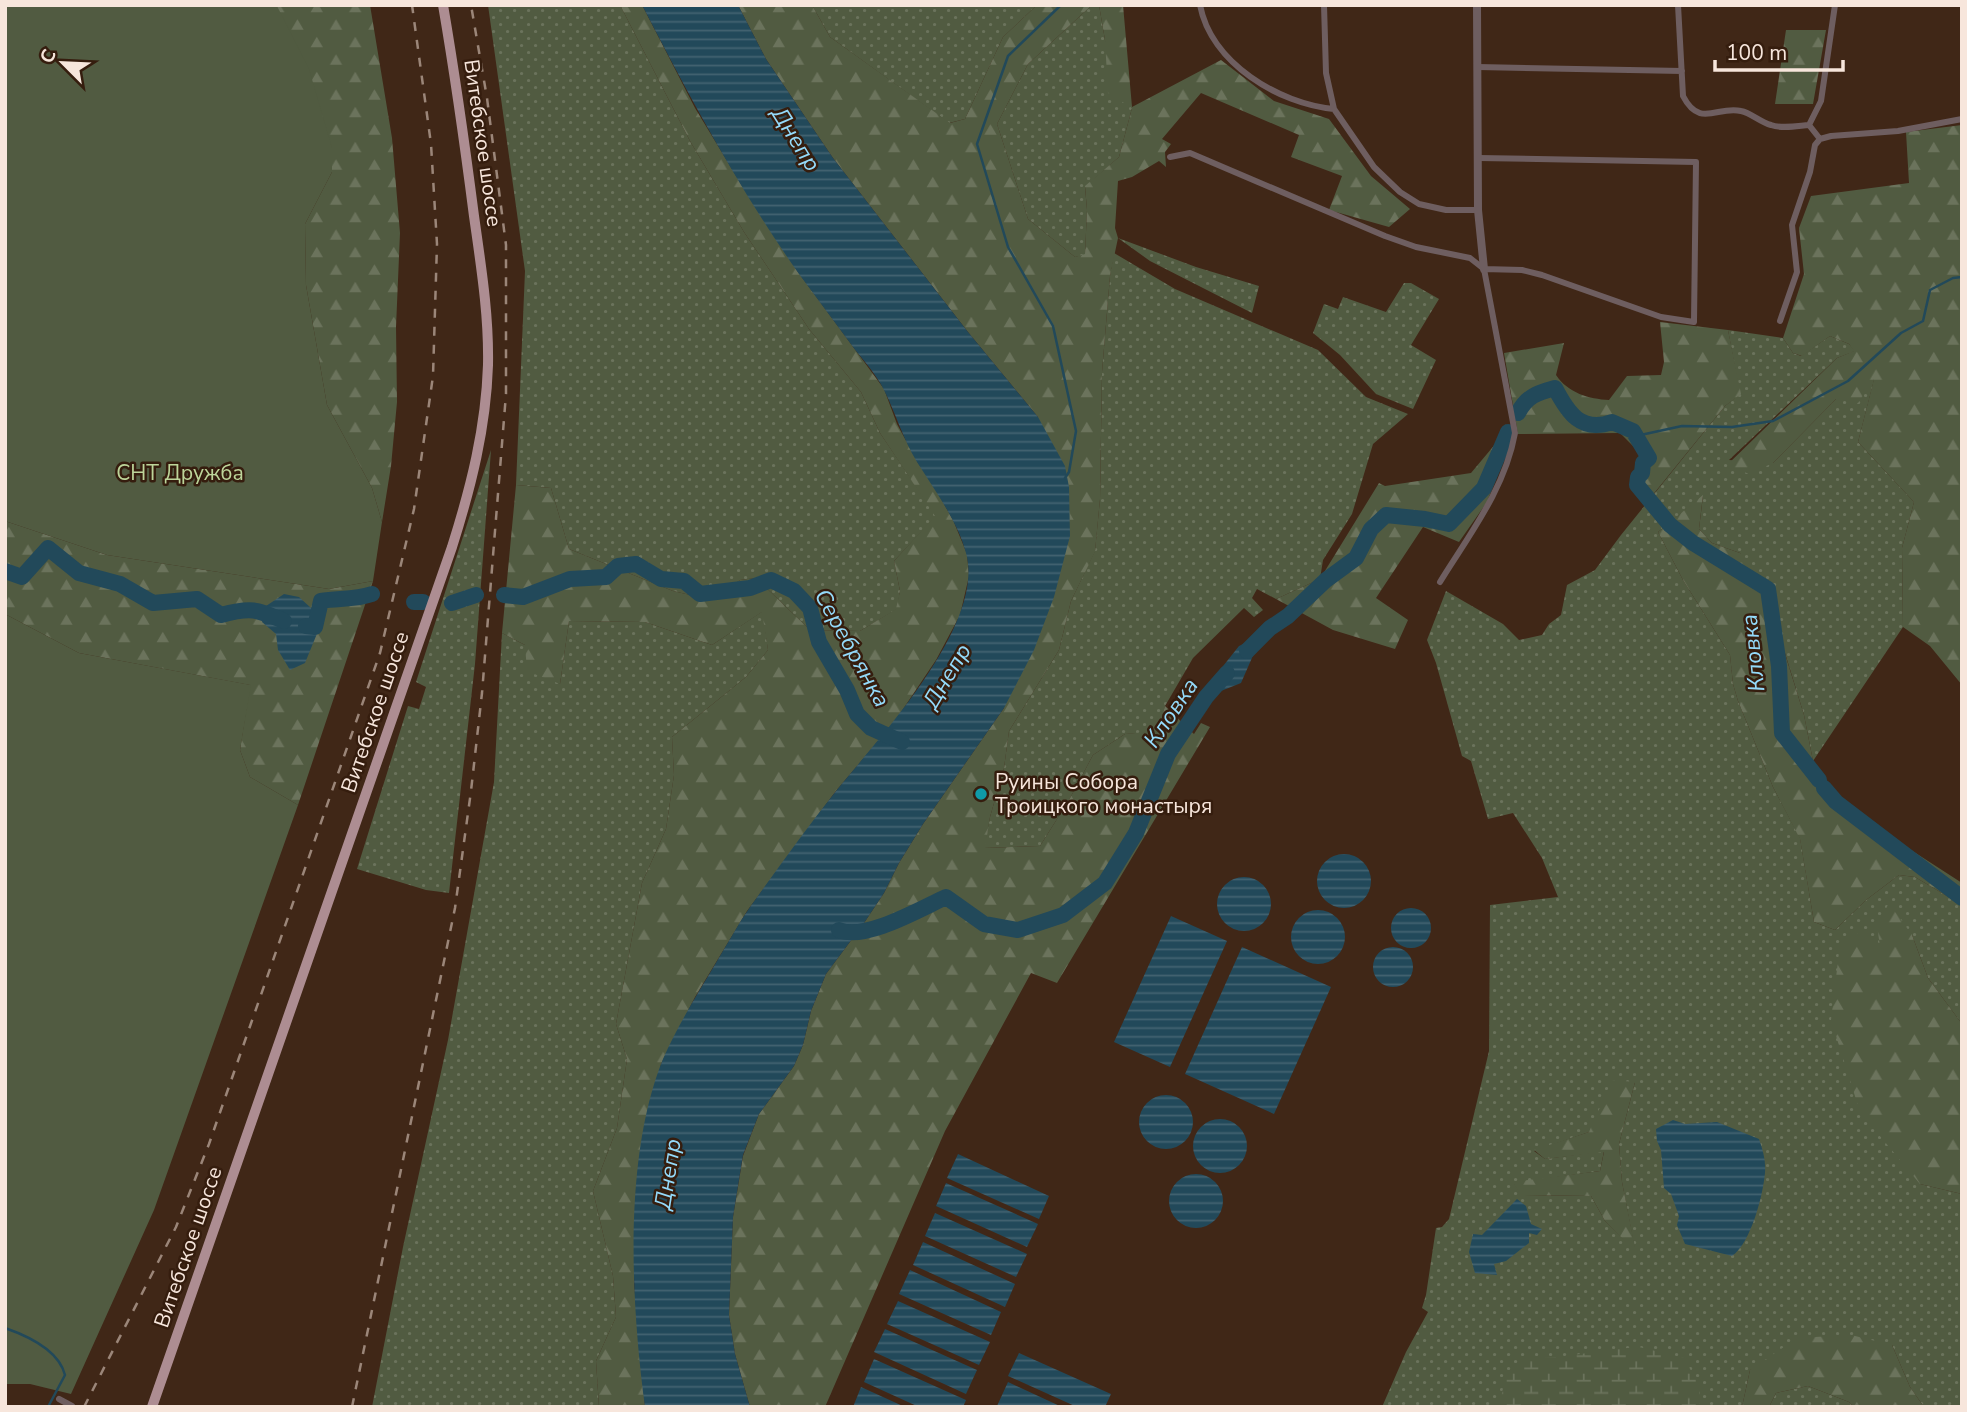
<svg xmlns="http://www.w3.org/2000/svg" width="1967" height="1412" viewBox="0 0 1967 1412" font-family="'Nunito Sans',sans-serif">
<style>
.grass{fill:url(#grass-dots);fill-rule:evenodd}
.forest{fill:url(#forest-firs)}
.wetland{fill:url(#wetland-marsh)}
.garden{fill:#515b41}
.water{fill:url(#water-rules)}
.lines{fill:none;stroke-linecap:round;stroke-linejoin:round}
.stream{stroke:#22495a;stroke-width:2.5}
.river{stroke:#22495a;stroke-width:16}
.minor{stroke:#6e5e60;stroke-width:6}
.tertiary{stroke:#6e5e60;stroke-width:8}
.primary{stroke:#ad8d92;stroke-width:10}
.rail{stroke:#9b8679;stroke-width:2.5;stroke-dasharray:9 9;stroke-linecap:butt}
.culture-dot{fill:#0f9aa8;stroke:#351d0e;stroke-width:2.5}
.labels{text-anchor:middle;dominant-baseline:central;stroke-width:5;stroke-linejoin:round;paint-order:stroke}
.street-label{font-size:21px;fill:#f7e6dc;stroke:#351d0e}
.park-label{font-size:21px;fill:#bdd59a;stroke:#351d0e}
.poi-label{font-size:21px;fill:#f7e6dc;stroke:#351d0e;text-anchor:start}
.water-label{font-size:23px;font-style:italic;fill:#94dafa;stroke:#351d0e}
</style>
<defs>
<pattern id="grass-dots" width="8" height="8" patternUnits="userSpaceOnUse" patternTransform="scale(1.75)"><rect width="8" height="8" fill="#515b41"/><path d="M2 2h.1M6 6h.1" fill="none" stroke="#6b735c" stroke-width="1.8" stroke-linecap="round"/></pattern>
<pattern id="forest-firs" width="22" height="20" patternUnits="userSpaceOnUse" patternTransform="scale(1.75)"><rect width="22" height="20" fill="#515b41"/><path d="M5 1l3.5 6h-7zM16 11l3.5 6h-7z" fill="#6b735c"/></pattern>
<pattern id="wetland-marsh" width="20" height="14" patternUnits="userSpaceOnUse" patternTransform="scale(1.75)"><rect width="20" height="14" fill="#515b41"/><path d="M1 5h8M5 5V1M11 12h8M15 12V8" fill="none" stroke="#6b735c"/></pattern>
<pattern id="water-rules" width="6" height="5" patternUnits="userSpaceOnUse" patternTransform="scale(1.75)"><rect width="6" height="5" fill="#22495a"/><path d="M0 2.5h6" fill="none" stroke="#436371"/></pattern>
</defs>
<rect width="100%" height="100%" fill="#402717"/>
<path class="grass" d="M488,5H620L690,141L744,232L809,329L861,392L880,433L936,516L894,561L900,591L897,609L860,631L810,630L756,578L740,580L712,600L673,591L569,549L551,488L516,485L525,271Z
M812,5H1037L1003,37L965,119L949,123L830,37Z
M1092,5H1099L1105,40L1132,108L1119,157L1085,187L1087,210L1085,255L1075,257L1028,219L997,124L1028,64Z
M1118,238L1196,267L1259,286L1252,313L1150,261Z
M1114,253L1175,289L1318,350L1366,397L1408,414L1373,444L1352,514L1323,560L1320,579L1276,599L1257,589L1252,598L1263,610L1254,617L1244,608L1193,658L1165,706L1158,732L1125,734L1093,755L1069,800L1040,846L984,848L990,817L1004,768L1009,731L1059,650L1071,601L1095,551L1100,499L1102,372L1110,276Z
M1404,283H1411L1439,299L1411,345L1436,360L1413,409L1376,394L1340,355L1313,333L1324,304L1338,309L1343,297L1386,312Z
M1728,330L1783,338L1793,353L1801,356L1830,336L1849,344L1855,351L1837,358L1729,460L1773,463L1836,399L1875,376L1858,442L1914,502L1902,548L1903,627L1813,761L1804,715L1785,653L1740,553L1712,543L1699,529L1703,496L1658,532L1683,580L1730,655L1733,684L1738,701L1773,787L1800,838L1814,922L1835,930L1866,900L1899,875L1915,877L1962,905V1024L1928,978L1912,935L1920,1184L1962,1194V1407H1924L1910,1387L1892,1345L1750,1370L1742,1407H1382L1406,1352L1428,1312L1422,1308L1426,1295L1436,1228L1442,1227L1449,1219L1489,1051L1490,905L1558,897L1542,858L1513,813L1488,819L1471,761L1462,756L1436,663L1427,640L1446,591L1503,624L1519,640L1542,635L1549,624L1561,615L1567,585L1595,570L1621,535L1725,406L1740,394ZM1635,1082L1619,1144L1622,1182L1635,1250L1605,1221L1591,1196L1521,1195L1514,1183L1600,1171L1604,1151L1545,1159L1534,1151L1589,1132Z
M491,450L475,664L449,893L426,890L357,869L408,706L419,709L426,687L416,682Z
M763,611L768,650L746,677L672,737L674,775L666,829L642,883L616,1024L627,1059L617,1128L593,1191L613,1276L616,1317L596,1361L599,1407H372L403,1247L448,1040L494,782L502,633L525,645L560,684L569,621L645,622L712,645Z
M1808,1386L1849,1402L1854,1407H1769L1776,1393Z"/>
<path class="forest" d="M276,5H370L392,138L400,233L396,327L397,402L391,466L382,522L372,488L327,405L306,285L305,224L332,172Z
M620,5H642L695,108L741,184L798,272L884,389L897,424L918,463L931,481L953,520L967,554L969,576L960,615L936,660L895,721L835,792L747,911L695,997L661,1064L636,1189L634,1283L645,1407H599L596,1361L616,1317L613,1276L593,1191L617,1128L627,1059L616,1024L642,883L666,829L674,775L672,737L746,677L768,650L762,612L712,645L645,622L569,621L560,684L527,671L525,645L502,633L516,485L551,488L569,549L673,591L712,600L740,580L756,578L810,630L860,631L896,609L900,591L894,561L935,516L880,433L861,392L809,329L744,232L690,141Z
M738,5H812L830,37L950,123L965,119L1003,37L1037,5H1092L1028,64L997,124L1028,219L1075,257L1085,254L1087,210L1085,186L1119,157L1132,108L1108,93L1105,40L1099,5H1123L1132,107L1221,60L1274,101L1329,119L1371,176L1410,209L1389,227L1329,210L1342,176L1291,157L1299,135L1201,93L1162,139L1171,144L1165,152L1166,167L1159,161L1132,177L1118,181L1115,228L1118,238L1110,276L1102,372L1100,499L1095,552L1071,601L1059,650L1009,731L1004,768L990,817L985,848L1040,846L1069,800L1093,755L1125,734L1158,731L1165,706L1194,734L1201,723L1210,727L1057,983L1031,973L945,1131L825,1407H750L735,1354L729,1315L733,1217L743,1156L759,1114L794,1066L803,1045L811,1011L826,974L864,923L884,893L899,863L923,824L1004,708L1038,417L968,332L833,158L766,59Z
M1786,30H1826L1813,104H1775Z
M1962,125V685L1930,646L1903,627L1902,548L1914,502L1858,442L1874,379L1858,403L1836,399L1773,463L1749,474L1727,465L1837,358L1854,351L1849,344L1830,336L1802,356L1793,353L1783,338L1804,274L1799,228L1811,196L1909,183L1906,132Z
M1660,322L1728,330L1741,394L1725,406L1647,502L1635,485L1637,468L1642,455L1620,433L1518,434L1504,353L1564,343L1556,375C1568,393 1589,399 1609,400L1627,376L1661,375L1664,362Z
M1506,424L1511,439L1487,502L1459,542L1423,527L1376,598L1408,620L1395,649L1333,630L1276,599L1320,579L1379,483L1385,486L1471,473L1497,442Z
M1703,495L1699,529L1712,543L1740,553L1755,569L1785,654L1804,715L1813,761L1826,795L1962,883V905L1915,877L1899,875L1866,900L1835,930L1814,922L1800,839L1773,787L1738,701L1733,684L1730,655L1683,580L1658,532Z
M5,521L107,555L329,589L373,581L298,805L250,777L240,750L250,685L79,653L5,614Z
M1889,903L1912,935L1928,978L1962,1024V1194L1920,1184L1860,1112L1831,1020L1840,944L1861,931L1881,954L1877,925Z
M1612,1080L1635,1082L1619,1144L1622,1182L1636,1252L1605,1221L1591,1196L1520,1195L1513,1182L1600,1171L1604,1152L1545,1159L1534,1150L1589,1132Z
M1851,1335L1892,1345L1910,1387L1924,1407H1854L1849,1402L1808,1386L1776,1393L1769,1407H1742L1750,1370L1797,1338Z"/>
<path class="wetland" d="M1639,1347L1684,1358L1700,1387L1699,1407H1499L1505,1379L1526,1359C1564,1358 1601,1350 1639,1347Z"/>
<path class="garden" d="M5,5L277,6L309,69L332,148V172L305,224L306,285L327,405L372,488L382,522L373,581L329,589L107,555L5,521Z
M5,614L79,653L251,685L240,750L250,777L298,805L154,1210L71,1394L30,1384H5Z"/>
<path class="water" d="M642,5H738L766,59L833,158L968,332L1038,417L1065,466L1069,487L1070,536L1054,597L1034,650L1004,708L923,824L899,863L884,893L864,923L826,974L811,1011L803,1045L794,1066L759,1114L743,1155L733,1217L729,1315L735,1354L750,1407H645C631,1303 623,1157 663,1059C678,1025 698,993 717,961C728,943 738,924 750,907C778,868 806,829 836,791C878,739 986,625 966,553C957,520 935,491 917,462C903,439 896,414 884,390C877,376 866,363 856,351C837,325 818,300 799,274C739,189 690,98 642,5Z
M284,594L299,597L323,619L305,663L290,670L278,650L276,634L262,622L266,606Z
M1262,635L1241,683L1216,693L1212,680L1239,646Z
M1317 881a27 27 0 1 1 54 0a27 27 0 1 1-54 0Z
M1217 904a27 27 0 1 1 54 0a27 27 0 1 1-54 0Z
M1391 928a20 20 0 1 1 40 0a20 20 0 1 1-40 0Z
M1291 937a27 27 0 1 1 54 0a27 27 0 1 1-54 0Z
M1171,916L1227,941L1170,1067L1114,1042Z
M1373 967a20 20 0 1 1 40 0a20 20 0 1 1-40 0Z
M1242,947L1331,987L1274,1114L1185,1074Z
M1139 1122a27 27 0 1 1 54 0a27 27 0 1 1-54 0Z
M1193 1146a27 27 0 1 1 54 0a27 27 0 1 1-54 0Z
M1673,1120L1685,1124L1717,1122L1759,1139C1763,1150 1766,1161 1765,1173C1763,1195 1751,1243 1732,1256L1685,1244L1677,1225L1679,1216L1671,1194L1664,1188L1661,1150L1657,1141L1656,1129Z
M958,1154L1049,1196L1039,1219L947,1178Z
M1169 1201a27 27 0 1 1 54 0a27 27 0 1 1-54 0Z
M946,1183L1038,1224L1027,1247L936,1206Z
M1517,1199L1526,1206L1531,1224L1542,1229L1537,1235L1529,1233V1243L1506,1261L1494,1264L1497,1275L1475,1273L1469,1252L1473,1234L1482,1235Z
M935,1213L1027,1254L1016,1277L925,1236Z
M923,1242L1015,1284L1005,1307L913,1265Z
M910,1270L1001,1312L991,1335L899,1294Z
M898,1301L990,1342L979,1365L887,1324Z
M885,1329L977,1370L966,1394L874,1352Z
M1019,1353L1111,1394L1105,1407H1077L1008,1376Z
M874,1359L966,1400L963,1407H919L864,1382Z
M1008,1382L1062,1407L997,1406Z
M861,1387L905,1407H853Z"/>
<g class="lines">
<path class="stream" d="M1061,5L1008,56L977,144L1008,247L1053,326L1076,431L1069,472L1065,478
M1636,436L1682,426L1732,427L1773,421L1848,381L1901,333L1923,321L1930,290L1953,278L1962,277
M5,1328C28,1336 59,1351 65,1375L48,1407"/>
<path class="river" d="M1518,413C1527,396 1537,393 1555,388C1568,413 1581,433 1612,422L1633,431L1649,458L1643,463L1642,473L1638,477L1637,485L1670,525L1693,543L1768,589L1779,666L1782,733L1819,780
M5,571L22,577L48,548L79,573L120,584L153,603L197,599L221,615C251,607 256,609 284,621
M504,595L523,597L570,579L606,577L618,566L636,564L661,579L684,581L700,594L750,588L771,580L794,591L810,608L819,642L847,690L857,714L871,728L902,742
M414,602H423
M452,603L476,595
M306,626L315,627L321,601C338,598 355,600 372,594
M1247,651L1270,628L1288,616L1326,580L1356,558L1371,529L1386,515L1425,519L1449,524L1484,488L1508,432
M1824,788L1836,802L1962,898
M839,930C865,941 920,909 946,897L984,924L1018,930L1063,915L1105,883L1136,833L1168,754L1206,697L1227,673"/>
<path class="minor" d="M1200,5C1211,63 1279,104 1334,109
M1324,5L1326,73L1334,109L1374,167L1400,192L1419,204L1446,210H1478
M1678,5L1683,96C1700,129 1718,105 1741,111C1751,113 1760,122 1771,125C1782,129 1797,126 1809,125L1820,139
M1478,67L1682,71
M1809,125L1821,101L1835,5
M1170,157L1190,153L1385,236L1416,247L1470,258L1484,269L1522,270L1542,275L1661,317L1694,322L1696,162L1479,158
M1780,321L1797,272L1792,225L1810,172L1815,145L1820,139L1831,136L1898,131L1962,119
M1440,582C1469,535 1505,489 1515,433L1484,269
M59,1399L72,1406"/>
<path class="tertiary" d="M1477,5L1478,210L1484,269"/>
<path class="primary" d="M152,1407L452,547C471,487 486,428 488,365C489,315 481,266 474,216C465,146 455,75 443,5"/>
<path class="rail" d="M84,1407L176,1227L209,1144L380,653L414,509L433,376L437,244L431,144L412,5
M352,1407L455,908L471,791L482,693L506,394V245L487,98L471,5"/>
</g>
<circle class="culture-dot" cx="981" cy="794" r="7"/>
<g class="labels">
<g class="street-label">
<text transform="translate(483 143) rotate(82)">Витебское шоссе</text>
<text transform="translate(375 712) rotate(-71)">Витебское шоссе</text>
<text transform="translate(188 1247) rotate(-71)">Витебское шоссе</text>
</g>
<g class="park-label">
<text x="180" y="473">СНТ Дружба</text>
</g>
<g class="poi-label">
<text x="995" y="782">Руины Собора<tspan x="995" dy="24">Троицкого монастыря</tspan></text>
</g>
<g class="water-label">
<text transform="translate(796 139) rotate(58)">Днепр</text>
<text transform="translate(852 648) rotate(61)">Серебрянка</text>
<text transform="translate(1753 653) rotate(-96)">Кловка</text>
<text transform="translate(947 676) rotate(-59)">Днепр</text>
<text transform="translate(1171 713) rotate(-56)">Кловка</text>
<text transform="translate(668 1174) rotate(-81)">Днепр</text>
</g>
</g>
<rect width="1967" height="1412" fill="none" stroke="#f7e6dc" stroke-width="14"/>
<g transform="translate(63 63) rotate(294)" stroke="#351d0e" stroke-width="5" paint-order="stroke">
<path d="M0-5L12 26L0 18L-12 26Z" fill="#f7e6dc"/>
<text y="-10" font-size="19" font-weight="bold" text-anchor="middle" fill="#f7e6dc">С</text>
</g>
<path d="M1715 60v10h128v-10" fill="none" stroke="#f7e6dc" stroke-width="3.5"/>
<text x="1726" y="60" font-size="21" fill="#f7e6dc" stroke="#351d0e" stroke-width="5" paint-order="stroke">100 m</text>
</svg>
